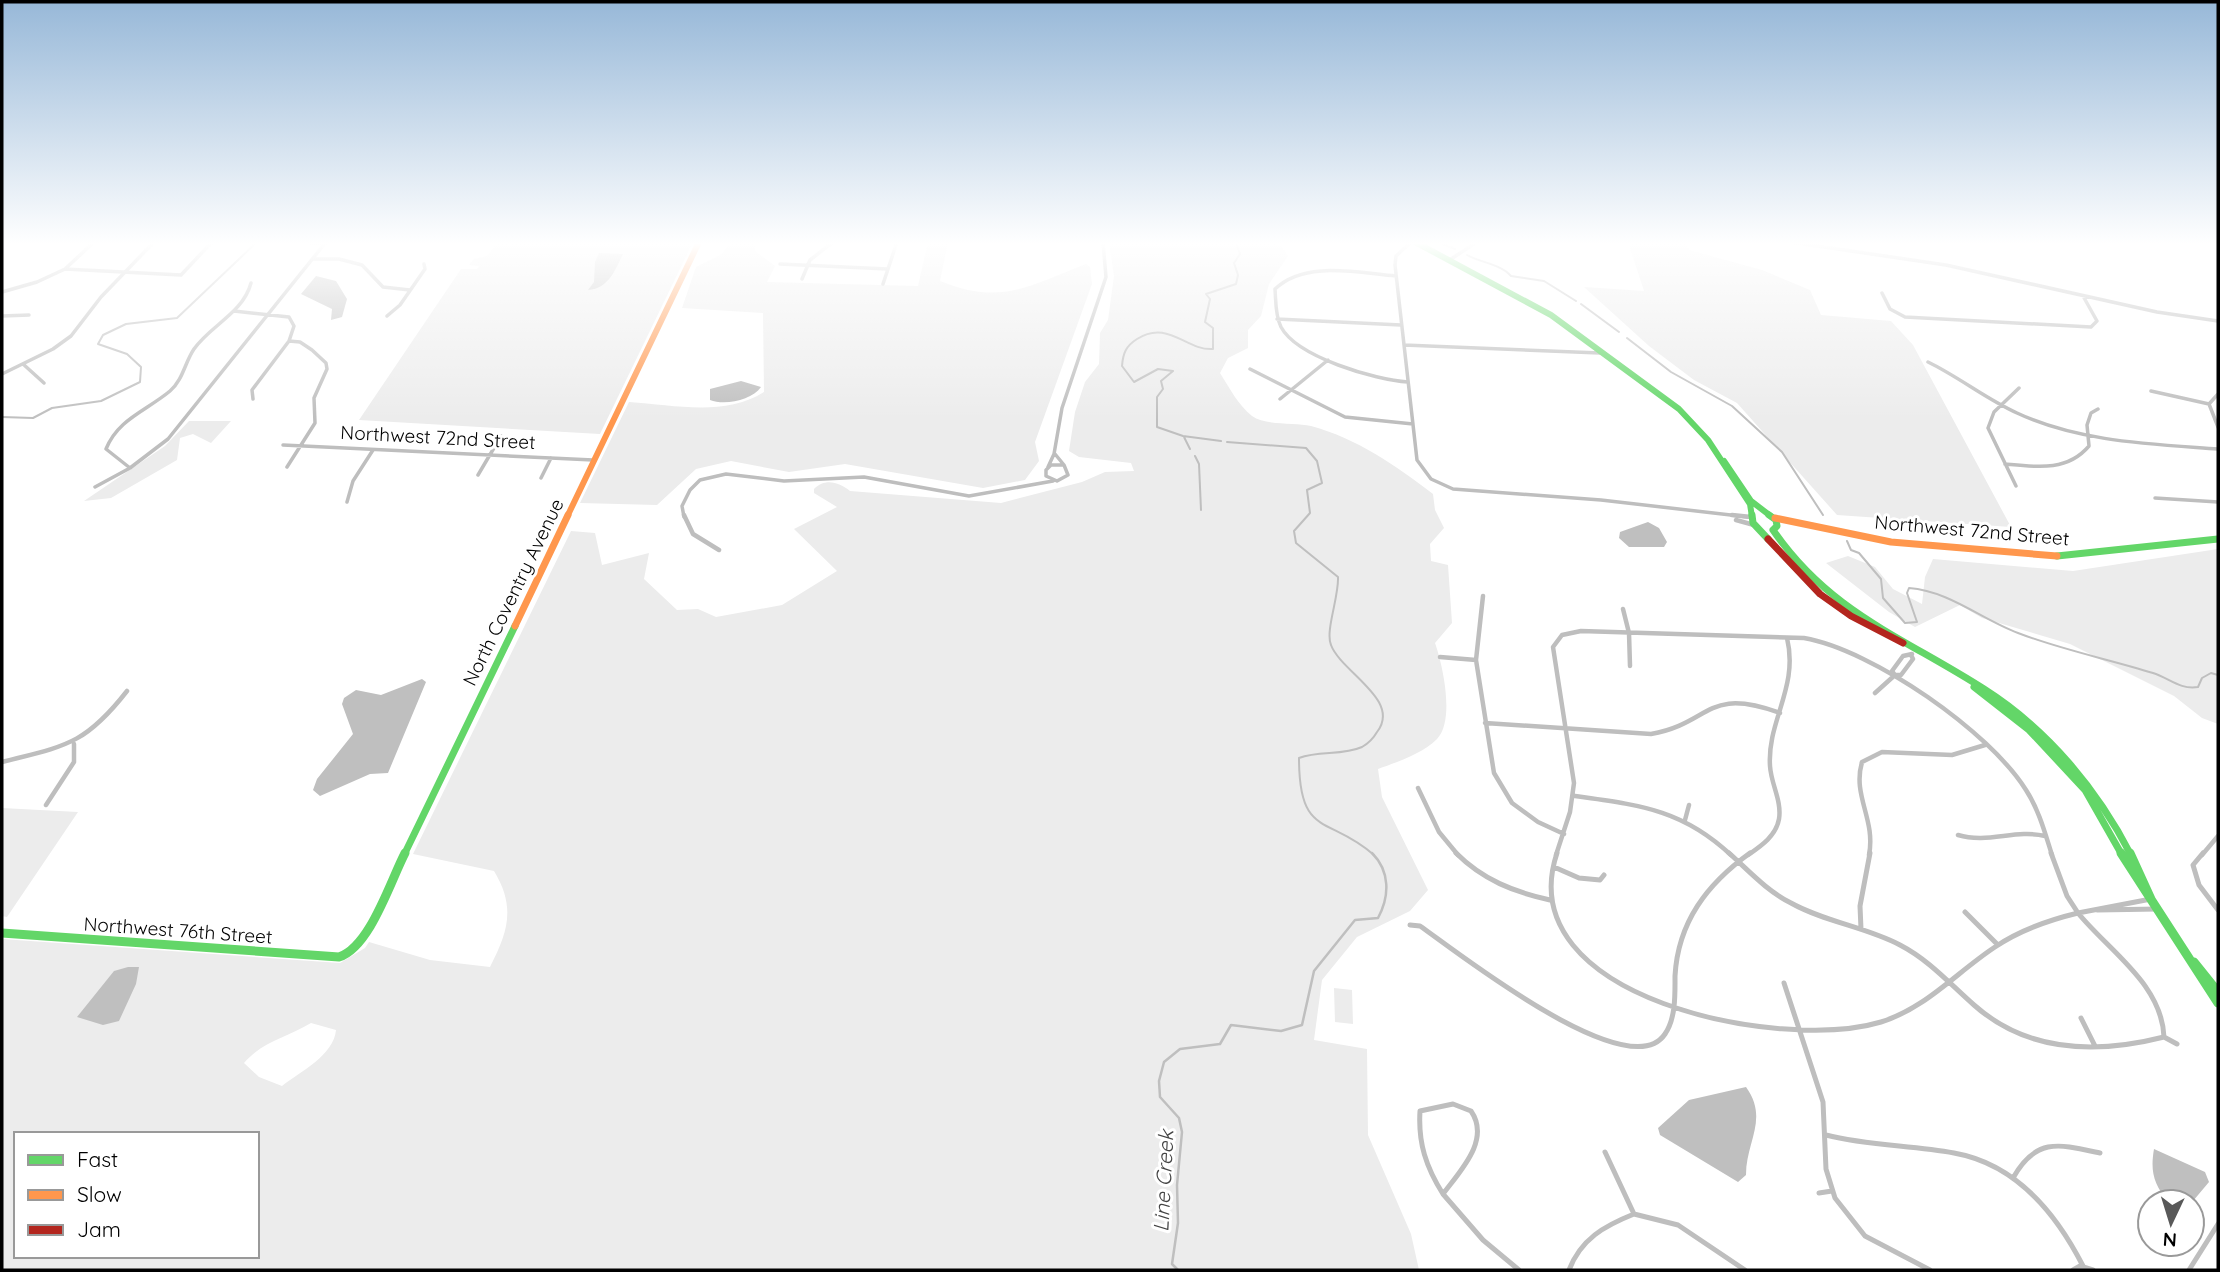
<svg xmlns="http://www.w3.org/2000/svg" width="2220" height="1272" viewBox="0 0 2220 1272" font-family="Quicksand,sans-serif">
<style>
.green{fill:#ececec;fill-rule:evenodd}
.water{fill:#bfbfbf}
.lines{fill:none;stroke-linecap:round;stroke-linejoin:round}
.stream-far1{stroke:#bfbfbf;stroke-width:2}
.stream{stroke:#bfbfbf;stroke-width:2.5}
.street-far2{stroke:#bebebe;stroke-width:3.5}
.street-far1{stroke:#bebebe;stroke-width:4.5}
.street{stroke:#bebebe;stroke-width:5}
.fast-far2{stroke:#63d668;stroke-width:6}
.fast-far1{stroke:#63d668;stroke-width:7}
.fast{stroke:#63d668;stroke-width:9}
.slow-far1{stroke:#ff974d;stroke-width:6}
.slow{stroke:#ff974d;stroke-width:7}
.jam{stroke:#b3261e;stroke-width:7}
.labels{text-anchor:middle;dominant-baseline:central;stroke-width:6;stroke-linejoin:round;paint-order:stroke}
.street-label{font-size:19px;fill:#000;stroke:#fff}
.water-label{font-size:21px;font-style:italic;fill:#444;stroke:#fff}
</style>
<rect width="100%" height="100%" fill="#fff"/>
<path class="green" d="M498,242H693L600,434L359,420L461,269H477L479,266L469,265L474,259L487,256Z
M731,242H754L755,251L775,266L767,282L918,286L928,242H948L940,281C1001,306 1029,286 1086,264L1090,267L1092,284L1035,442L1039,461L1025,480L983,488L845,464L789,472L731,461L696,469L657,505L580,503L629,402C675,405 724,417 764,392L763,313L682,308L696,267L722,254Z
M1109,242H1267L1281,246L1288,256L1269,284L1261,316L1248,330V348L1228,358L1220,373C1229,387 1238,405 1252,416C1266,426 1295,422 1311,426C1358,439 1395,465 1433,494L1435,510L1444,528L1430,544L1431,561L1448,565L1452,623L1435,643C1443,666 1455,720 1437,739C1422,754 1397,762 1378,769L1382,797L1428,890L1410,911L1357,937L1322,980L1314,1040L1367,1049L1368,1135L1411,1234L1419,1270H2V939L340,963L365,948L369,942L430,960L490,967C508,932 516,907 494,871L413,854L571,531L595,533L602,565L649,553L644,579L677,610L698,609L716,617L782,605L837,571L794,529L837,507L814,493V489C825,478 839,482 850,491L1001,503L1082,482L1105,472L1134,471L1131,463L1079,457L1069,451L1075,412L1085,382L1099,364L1100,333L1108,320L1114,276ZM311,1023L336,1030C334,1055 300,1072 282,1086L259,1077L244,1063C263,1041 286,1038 311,1023ZM16,1134H257V1256H16Z
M1628,242H1685L1689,250L1762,270L1810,290L1821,315L1891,321L1913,345L2011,527L1837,515L1737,403L1694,380L1649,346L1584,287L1644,291Z
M189,421H231L211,443L193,434L180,438L177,460L111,498L84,501L165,446Z
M2218,549V724L2202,718L2174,696L2070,644L1982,618L1960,605L1915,627L1889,612L1826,563L1848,556L1875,567L1893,589L1922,604L1925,577L1933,559L2073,571Z
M2,808L78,812L7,917L2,916Z
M1334,988L1352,990L1353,1024L1335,1022Z"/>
<path class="water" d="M599,253L623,254C616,268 609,289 588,290L594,282L595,262Z
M316,276L336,281L347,299L342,317L331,320L332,309L301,294Z
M741,381L761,387C752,400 725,406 710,400V389Z
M1648,522L1659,528L1667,542L1664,547H1629L1619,538L1620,532Z
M422,679L426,682L388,773L370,774L320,796L313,790L317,779L353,734L342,704L344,698L356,690L381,695Z
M128,967H139L136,984L119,1021L103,1025L77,1017L114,971Z
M1746,1087C1769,1119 1746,1141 1746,1175L1738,1182L1660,1135L1658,1128L1689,1100Z
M2154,1149L2205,1172L2209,1182L2193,1201L2168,1202C2154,1184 2150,1172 2154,1149Z"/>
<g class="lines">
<path class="stream-far1" d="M1437,242L1455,249
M1467,255C1481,263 1501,264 1511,276L1544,281L1576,301
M1581,304L1619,332
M1627,338L1671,372L1732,406L1782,452L1823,515
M2,417L33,418L52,408L101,401L140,382L141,367L127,354L98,344L103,335L126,324L177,318L257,242
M1184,437L1190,449
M1221,441L1183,436L1157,427V397L1163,389L1161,381L1173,371L1158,369L1134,382L1122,366C1123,353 1126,346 1137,339C1168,319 1186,351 1213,349V328L1205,322L1210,299L1206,294L1236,284L1238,275L1234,263L1240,254L1236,242
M1227,442L1306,448L1317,461L1322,483L1307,490L1310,513L1294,531L1296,543L1338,577C1339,597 1325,631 1331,645C1341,672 1402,700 1377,732C1373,739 1369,743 1362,747C1342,756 1319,750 1299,758C1299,839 1329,815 1374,855
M1195,456L1199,464L1201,510
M1847,541L1851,550L1859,553L1881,579L1883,598L1905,623L1917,622L1907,593L1909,588C1949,591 1981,619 2018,633C2062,650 2108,659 2153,673C2169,678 2180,690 2198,687L2202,678L2211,673L2218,675"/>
<path class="stream" d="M1178,1270L1172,1264L1178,1223L1177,1185L1182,1132L1179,1118L1160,1097L1159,1081L1164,1062L1180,1049L1220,1044L1231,1025L1281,1031L1302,1025L1314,971L1355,920L1378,918C1390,896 1390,871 1372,853"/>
<path class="street-far2" d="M1411,242L1396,256L1395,265L1417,460L1431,479L1453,489L1601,500L1748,517
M1790,242L1946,265L2157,312L2218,321
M310,243H325
M313,259H339L362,265L383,287L410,290
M1451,259L1477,242
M780,264L888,269
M65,269L94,242
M1396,276C1358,273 1305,260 1275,289C1276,301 1275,315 1281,327C1297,357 1375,380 1408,382
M802,279L810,260L833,242
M883,284L897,242
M2,292L37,282L65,269L181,275L212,242
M1882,293L1890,309L1905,317L2091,327L2097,321L2083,296
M234,311L289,317L294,326L289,341L252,390L253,399
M2,316L29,315
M387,316L400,305L425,269L424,264
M1277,319L1401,325
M1404,345L1600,353
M1928,362C1959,377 1986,399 2017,413C2079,442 2151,444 2218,449
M23,364L44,383
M1250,369L1345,417L1413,424
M2,374L53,349L71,336L101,297L154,242
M2151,391L2209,404
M2218,394L2209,404L2218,427
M1280,399L1328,360
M283,445L593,460
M1055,454L1064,465
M2005,464C2036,467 2067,472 2089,446L2087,425L2091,413L2098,409
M1051,465H1064L1068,475L1057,481L1046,476V470Z
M287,467L315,423L314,398L327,369L326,363L312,350L300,342L289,341
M1048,467L1054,454L1062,408L1106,277L1103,242
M130,468L106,449C118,419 146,411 170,391C183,380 185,362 194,349C211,325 243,313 251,283
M478,475L501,436
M541,478L551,458
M2016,486L1988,428L1994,412L2019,388
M95,487L130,468L168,439L326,242
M2155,498L2218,502
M347,502L353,481L373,450
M684,517L682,506L690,490L700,480L726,474L784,481L864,477L969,496L1053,481"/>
<path class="street-far1" d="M684,515L693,534L719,550
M1732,515L1751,517
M1736,520L1754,525
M1483,596L1476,660L1494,773L1512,803L1538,822L1564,834
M1623,609L1629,633L1630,666
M1440,657L1476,660
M1895,675L1892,671L1903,656L1912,654
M1875,693L1895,675H1901L1913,659L1911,655
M1485,723L1651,734C1712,723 1705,686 1780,713
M2,762C65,746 85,745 127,691
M1418,788L1439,832L1458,855
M1575,796C1639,805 1682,809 1731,855
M46,805L74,762V744
M1685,820L1689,805
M1958,835C1988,844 2015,829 2045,836
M1556,855L1570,812L1574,783L1553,647L1562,635L1581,631L1804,638C1873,650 1990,732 2026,790C2039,810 2045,833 2052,855
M1748,855C1761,846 1776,836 1779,819C1782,801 1771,784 1770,766C1767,721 1799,687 1787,638
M1869,855C1876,819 1852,796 1862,762L1882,752L1952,755L1985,745
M2202,855L2218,836"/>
<path class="street" d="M1456,853C1483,880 1514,892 1550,900
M1557,853C1508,999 1782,1052 1881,1022C1926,1008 1957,972 1995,947C2020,930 2049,920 2078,913
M1729,853C1749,871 1767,891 1791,903C1825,922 1866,927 1900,945C1929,960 1950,984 1974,1005C2028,1053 2097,1054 2164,1037
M2051,853L2067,896L2078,913
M2203,853L2193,865L2199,885L2218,910
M1554,867L1579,878L1600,880L1604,875
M2097,910L2158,909
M1965,912L1998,945
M2078,913C2109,951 2162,984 2164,1037
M2078,913L2151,899
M1410,925L1420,926C1456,951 1629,1088 1665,1034C1676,1018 1675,994 1675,976C1678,922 1707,884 1750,853
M1861,929L1860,906L1870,853
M1784,983L1823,1102L1826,1169L1835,1198L1865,1236L1930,1270
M2081,1018L2095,1046
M2164,1037L2177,1044
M1453,1104L1471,1111C1491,1140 1460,1171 1443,1194C1426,1167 1418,1143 1420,1111Z
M1826,1135C1868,1146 1912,1145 1954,1153C2016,1164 2056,1213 2083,1266
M1605,1152L1634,1214L1678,1225L1745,1270
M2013,1178C2036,1137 2059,1144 2100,1153
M1819,1193L1832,1191
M1443,1194L1483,1240L1519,1270
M1569,1270C1581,1239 1604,1226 1634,1214
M2073,1270L2080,1266L2093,1270
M2189,1270L2218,1224"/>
<path class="fast-far2" d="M1415,242L1551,315L1679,409L1708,440L1750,504L1752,517
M1724,461L1751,501L1772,517"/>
<path class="fast-far1" d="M1752,515L1753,523L1768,539
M1769,515L1776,520L1777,526L1773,530
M1773,530C1830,613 1903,637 1984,689C2047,729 2097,789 2131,855
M2057,556L2218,539
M1974,687L2029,730L2085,790L2122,855
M404,855L515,626"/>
<path class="fast" d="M2121,853L2218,1003
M2130,853L2151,899
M2,933L339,957C370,947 390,882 405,853
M2194,962L2218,992"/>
<path class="slow-far1" d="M567,517L699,242"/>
<path class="slow" d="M1775,518L1891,542L2057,556
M515,626L568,515"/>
<path class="jam" d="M1768,539L1820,594L1851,616L1903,643"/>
</g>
<linearGradient id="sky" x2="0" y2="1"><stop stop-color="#97b8d8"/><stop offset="0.58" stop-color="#fff"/><stop offset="1" stop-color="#fff" stop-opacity="0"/></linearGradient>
<rect width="2220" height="420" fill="url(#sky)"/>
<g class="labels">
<g class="street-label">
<text transform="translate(438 437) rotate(3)">Northwest 72nd Street</text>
<text transform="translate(1972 530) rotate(5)">Northwest 72nd Street</text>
<text transform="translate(513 592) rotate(-64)">North Coventry Avenue</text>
<text transform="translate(178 930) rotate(4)">Northwest 76th Street</text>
</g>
<g class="water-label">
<text transform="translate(1163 1181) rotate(-87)">Line Creek</text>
</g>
</g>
<rect width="2220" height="1272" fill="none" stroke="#000000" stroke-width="7"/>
<rect x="14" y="1132" width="245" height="126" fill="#ffffff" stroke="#999999" stroke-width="2"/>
<rect x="28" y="1155" width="35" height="10" fill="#63d668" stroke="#999999" stroke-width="2"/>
<text x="77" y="1167" font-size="21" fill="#000000">Fast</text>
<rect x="28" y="1190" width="35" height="10" fill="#ff974d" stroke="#999999" stroke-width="2"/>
<text x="77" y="1202" font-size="21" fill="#000000">Slow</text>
<rect x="28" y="1225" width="35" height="10" fill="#b3261e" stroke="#999999" stroke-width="2"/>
<text x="77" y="1237" font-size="21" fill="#000000">Jam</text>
<g transform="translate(2171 1223) rotate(184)"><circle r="33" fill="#ffffff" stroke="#999999" stroke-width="2"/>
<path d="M0-5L12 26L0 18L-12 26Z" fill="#595959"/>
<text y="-10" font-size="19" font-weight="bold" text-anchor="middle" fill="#000000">N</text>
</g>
</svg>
